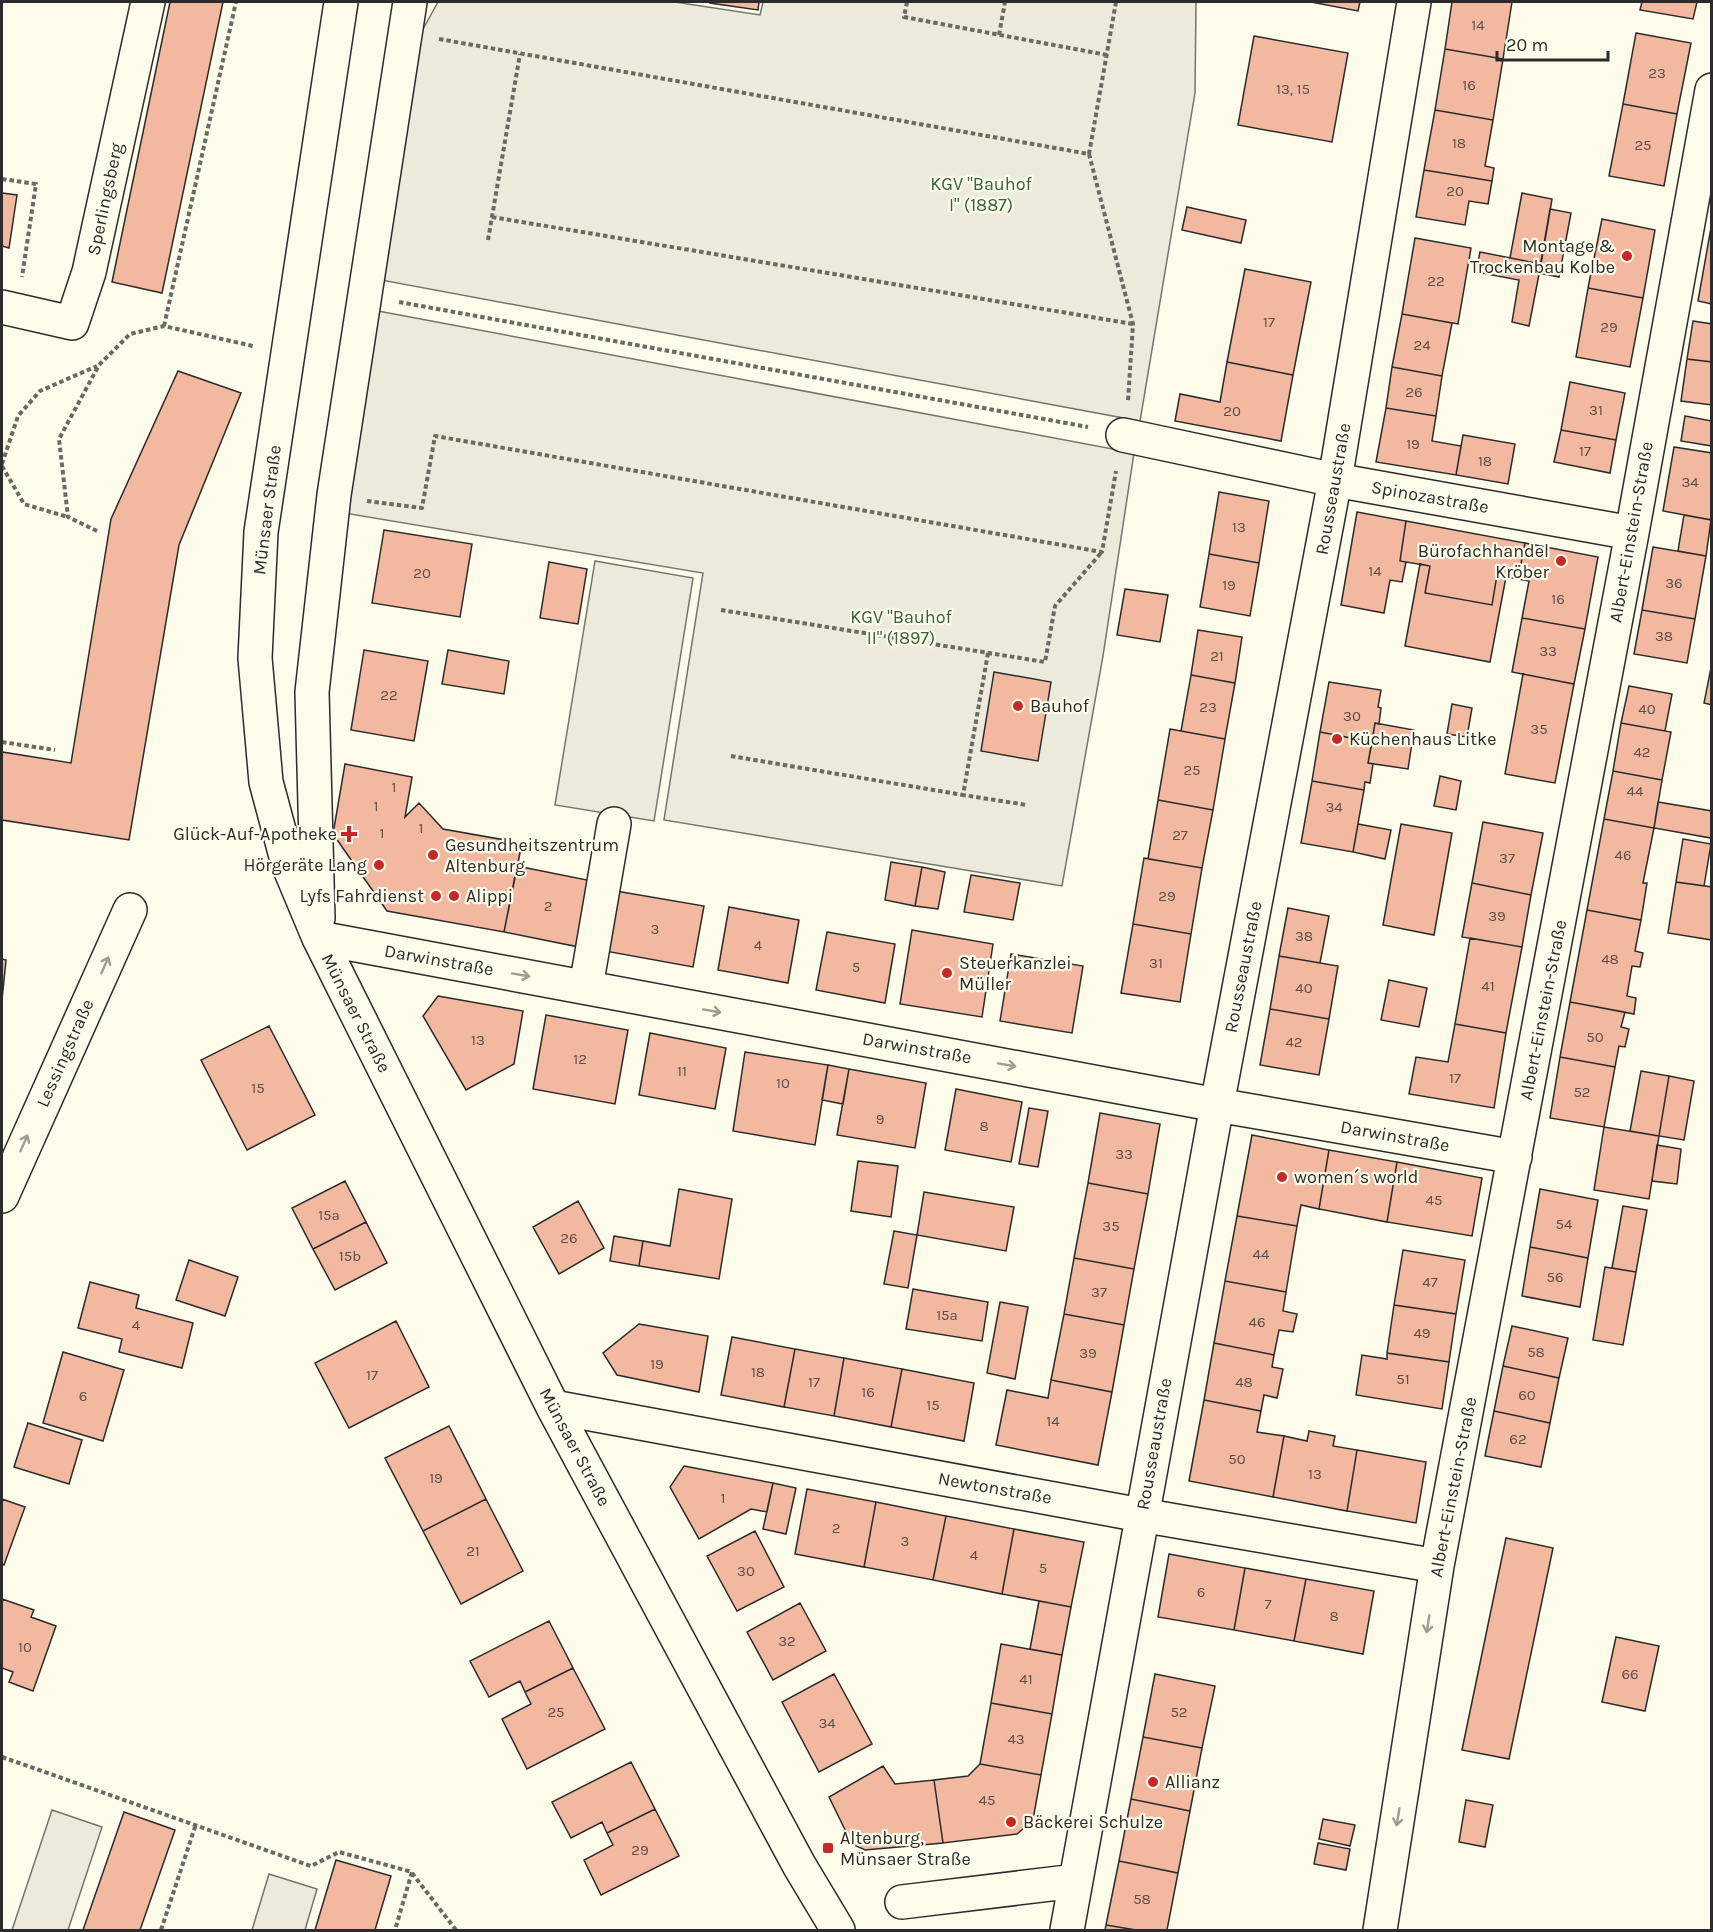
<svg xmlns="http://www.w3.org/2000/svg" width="1713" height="1932" viewBox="0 0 1713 1932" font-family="Karla,sans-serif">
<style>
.green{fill:#ecebdb;stroke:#74746e;stroke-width:1.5}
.parking{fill:#eceadb;stroke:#74746e;stroke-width:1.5}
.building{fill:#f2b8a0;stroke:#2b2b2b;stroke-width:1.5}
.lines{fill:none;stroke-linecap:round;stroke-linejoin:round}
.minor-casing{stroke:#2b2b2b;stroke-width:36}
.path{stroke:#6a6964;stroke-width:4;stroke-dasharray:4.5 3;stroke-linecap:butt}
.minor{stroke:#fdfbea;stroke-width:33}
.oneway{stroke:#9e9d94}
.poi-dot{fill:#c62828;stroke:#fdfbea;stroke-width:2}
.labels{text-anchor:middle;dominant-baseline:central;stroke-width:4.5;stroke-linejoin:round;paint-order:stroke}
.number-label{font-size:15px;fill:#5d4e48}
.park-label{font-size:18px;fill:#34623c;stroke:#fdfbea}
.street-label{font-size:18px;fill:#2b2b2b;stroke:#fdfbea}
.poi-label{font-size:18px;fill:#2b2b2b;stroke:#fdfbea;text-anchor:start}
</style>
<rect width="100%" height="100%" fill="#fdfbea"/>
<path class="green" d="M438,2H675L760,15L763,2H1196L1195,93L1140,421L381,280L422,31Z
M378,311L1134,453L1103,656L1062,886L664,820L703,573L344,513Z"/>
<path class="parking" d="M595,561L693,578L654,821L555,805Z
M52,1810L102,1827L68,1930H12Z
M269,1874L317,1889L305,1930H252Z"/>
<path class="building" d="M170,2H223L162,293L112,282Z
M710,2H759L758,10L710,3Z
M1311,2H1360L1358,11Z
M1452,2H1512L1503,59L1445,49Z
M1642,2H1697L1693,19L1640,10Z
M1636,33L1691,43L1677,114L1623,104Z
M1254,36L1348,53L1332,142L1238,125Z
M1445,49L1503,59L1493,120L1435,110Z
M1623,104L1677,114L1664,186L1609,176Z
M1435,110L1493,120L1485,166L1494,168L1492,181L1424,170Z
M1424,170L1492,181L1488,204L1469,201L1465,225L1416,217Z
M2,193L17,195L9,248L2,246Z
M1522,193L1552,199L1541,264L1510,258Z
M1187,207L1246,220L1241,243L1182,230Z
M1550,209L1571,213L1559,277L1539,273Z
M1602,219L1655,230L1643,298L1588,288Z
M1712,222V304L1698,301Z
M1415,238L1471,248L1458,324L1402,314Z
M1480,252L1541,264L1529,326L1512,322L1519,280L1476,272Z
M1245,269L1311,282L1293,375L1227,362Z
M1588,288L1643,298L1630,367L1576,357Z
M1402,314L1452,323L1442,376L1392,367Z
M1693,321L1712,324V362L1687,359Z
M1687,359L1712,362V405L1681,401Z
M1227,362L1293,375L1281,441L1175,421L1180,394L1220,402Z
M1392,367L1442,376L1436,416L1386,408Z
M178,371L241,393L179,545L129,840L2,820V752L71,763L111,519Z
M1570,382L1625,393L1616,440L1561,430Z
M1386,408L1436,416L1432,441L1461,446L1456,475L1376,462Z
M1685,416L1712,421V446L1681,441Z
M1561,430L1616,440L1610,473L1554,462Z
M1463,435L1515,444L1508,484L1456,475Z
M1674,447L1712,453V520L1663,511Z
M1219,492L1269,501L1259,563L1209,554Z
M1357,512L1406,521L1400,561L1406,562L1402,582L1390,580L1384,613L1341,605Z
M1684,515L1711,520L1706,556L1678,551Z
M1406,521L1525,543L1518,579L1497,575L1492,605L1425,593L1430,566L1400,561Z
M384,530L472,544L460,617L372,603Z
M1525,543L1598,557L1585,629L1522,618L1529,581L1518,579Z
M1653,547L1706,556L1695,619L1642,610Z
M1209,554L1259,563L1250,616L1200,607Z
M549,562L587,569L578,624L540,618Z
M1420,564L1430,566L1425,593L1492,605L1497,575L1506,577L1490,662L1405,646Z
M1125,589L1168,595L1160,642L1117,635Z
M1642,610L1695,619L1687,663L1634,654Z
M1522,618L1585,629L1574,684L1512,672Z
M1198,630L1242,637L1235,683L1191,675Z
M364,650L428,661L414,741L351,730Z
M448,650L509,661L504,694L442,684Z
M1712,663V705L1704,703Z
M994,672L1051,682L1038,761L981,751Z
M1523,674L1574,684L1555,783L1505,774Z
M1191,675L1235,683L1225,739L1181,731Z
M1329,682L1381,690L1378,707L1381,708L1379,724L1375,723L1372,742L1320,732Z
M1629,686L1672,694L1665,731L1621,723Z
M1452,704L1472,708L1467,737L1447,734Z
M1375,723L1414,730L1408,769L1368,763Z
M1621,723L1671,732L1662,780L1613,771Z
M1170,729L1225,739L1213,810L1158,800Z
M1320,732L1372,742L1368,763L1373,764L1370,783L1365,782L1364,790L1312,781Z
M345,764L412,777L405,817L419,803L443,829L522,843L504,932L387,911L333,834Z
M1613,771L1662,780L1654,828L1604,819Z
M1440,776L1461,781L1456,810L1434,806Z
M1312,781L1364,790L1353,852L1301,843Z
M1158,800L1213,810L1202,868L1148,859Z
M1658,802L1712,811L1711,838L1654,828Z
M1604,819L1654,828L1643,883H1647L1641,920L1587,910Z
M1483,822L1543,833L1531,895L1472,883Z
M1358,824L1391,830L1385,859L1353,852Z
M1401,824L1452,833L1434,935L1383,925Z
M1683,839L1711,844L1704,886L1676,882Z
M1144,858L1202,868L1191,934L1133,924Z
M891,862L922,867L915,906L885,900Z
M517,866L592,881L579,947L504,932Z
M922,867L945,872L938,909L915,906Z
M971,875L1020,883L1013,920L964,912Z
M1676,882L1712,887V940L1668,933Z
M1472,883L1531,895L1522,947L1462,937Z
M616,891L704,906L693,967L605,951Z
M729,907L799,920L788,983L718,970Z
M1288,908L1329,916L1320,963L1279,956Z
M1587,910L1641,920L1635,951L1643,953L1640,967L1632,966L1627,996L1636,998L1634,1014L1570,1002Z
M1133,924L1191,934L1180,1002L1121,993Z
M912,930L993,944L982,1017L900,1004Z
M827,932L895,944L885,1003L816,990Z
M1470,938L1522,947L1506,1033L1455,1024Z
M1011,954L1083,966L1072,1033L1000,1021Z
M1279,956L1338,966L1329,1019L1270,1009Z
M2,959L6,960L2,1000Z
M1389,980L1427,988L1419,1027L1381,1020Z
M438,996L523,1011L514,1064L466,1090L423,1016Z
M1570,1002L1625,1012L1621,1027L1629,1029L1625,1047L1619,1046L1615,1067L1560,1057Z
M1270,1009L1329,1019L1319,1075L1260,1065Z
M546,1015L628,1030L615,1104L533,1089Z
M1455,1024L1506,1033L1494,1108L1409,1094L1416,1057L1448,1062Z
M269,1026L315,1115L247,1150L201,1060Z
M650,1033L726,1048L715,1109L639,1095Z
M745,1052L828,1065L815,1145L733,1131Z
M1560,1057L1615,1067L1604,1127L1550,1118Z
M828,1065L849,1069L843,1104L822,1100Z
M849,1069L926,1083L915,1148L837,1135Z
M1641,1071L1669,1076L1659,1136L1630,1131Z
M1669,1076L1694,1081L1684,1140L1659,1136Z
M956,1089L1022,1102L1011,1162L945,1150Z
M1029,1108L1048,1111L1038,1167L1019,1164Z
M1100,1113L1160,1124L1148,1194L1088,1183Z
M1604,1127L1659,1136L1649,1199L1594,1190Z
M1252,1135L1329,1150L1319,1209L1301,1205L1297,1226L1237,1216Z
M1657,1145L1681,1149L1677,1184L1652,1181Z
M1329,1150L1397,1162L1387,1222L1319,1209Z
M858,1161L898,1166L891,1217L851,1211Z
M1397,1162L1482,1178L1472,1236L1387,1222Z
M345,1181L366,1222L313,1249L292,1208Z
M1088,1183L1148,1194L1134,1269L1074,1258Z
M679,1189L732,1199L719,1279L639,1266L643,1241L670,1246Z
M1540,1189L1598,1200L1588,1258L1530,1247Z
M924,1192L1014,1207L1006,1251L917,1235Z
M578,1201L604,1248L559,1274L533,1227Z
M1623,1206L1647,1210L1636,1272L1612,1268Z
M1237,1216L1297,1226L1286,1292L1225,1281Z
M366,1222L387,1263L335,1290L313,1249Z
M894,1231L917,1235L908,1288L884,1284Z
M614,1236L643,1241L639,1266L610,1261Z
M1530,1247L1588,1258L1580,1307L1522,1296Z
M1403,1250L1465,1260L1456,1314L1394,1305Z
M1074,1258L1134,1269L1124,1325L1064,1314Z
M189,1260L238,1277L225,1316L176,1300Z
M1605,1267L1636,1272L1623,1345L1593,1340Z
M1225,1281L1286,1292L1283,1311L1297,1314L1293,1332L1279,1330L1274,1355L1214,1343Z
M90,1282L139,1295L136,1308L193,1323L182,1368L119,1352L122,1339L78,1328Z
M913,1289L988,1302L982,1341L906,1329Z
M1000,1302L1028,1307L1015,1379L987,1373Z
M1394,1305L1456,1314L1449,1362L1387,1353Z
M1064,1314L1124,1325L1112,1392L1051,1380Z
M396,1321L429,1387L349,1428L315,1363Z
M639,1324L708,1336L699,1392L617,1375L603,1353Z
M1512,1326L1568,1338L1559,1378L1503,1366Z
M732,1337L795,1349L784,1407L721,1395Z
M1214,1343L1274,1355L1272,1367L1283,1369L1277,1398L1264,1395L1261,1411L1204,1400Z
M795,1349L844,1358L834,1416L784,1407Z
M63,1352L124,1370L103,1441L43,1423Z
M1387,1353L1449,1362L1442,1409L1356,1395L1362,1355L1387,1359Z
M844,1358L902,1369L891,1427L834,1416Z
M1503,1366L1559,1378L1550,1423L1494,1411Z
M902,1369L974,1383L964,1441L891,1427Z
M1051,1380L1112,1392L1098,1465L996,1445L1007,1390L1048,1398Z
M1204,1400L1261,1411L1257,1432L1284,1436L1273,1497L1189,1481Z
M1494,1411L1550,1423L1541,1467L1485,1456Z
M28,1423L82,1440L69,1484L14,1467Z
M449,1426L486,1499L423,1531L385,1458Z
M1309,1431L1335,1436L1333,1446L1357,1450L1347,1511L1273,1497L1284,1436L1307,1441Z
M1357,1450L1426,1462L1416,1523L1347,1511Z
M684,1466L773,1483L767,1512L751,1509L699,1539L670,1487Z
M773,1483L796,1488L786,1534L763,1529Z
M807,1489L876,1502L864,1567L795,1554Z
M2,1499L25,1507L4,1565L2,1564Z
M486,1499L523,1571L461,1604L423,1531Z
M876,1502L946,1516L933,1580L864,1567Z
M946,1516L1014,1529L1002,1594L933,1580Z
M1014,1529L1084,1542L1071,1607L1002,1594Z
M755,1531L784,1587L737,1611L707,1556Z
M1506,1538L1553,1548L1509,1759L1462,1750Z
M1169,1554L1245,1568L1234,1630L1158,1617Z
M1245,1568L1306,1579L1294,1641L1234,1630Z
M1306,1579L1374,1591L1363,1654L1294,1641Z
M2,1599L34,1610L31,1617L56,1626L33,1691L9,1682L13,1672L2,1668Z
M1039,1601L1071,1607L1062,1655L1030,1649Z
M800,1603L826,1651L773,1680L747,1632Z
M549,1621L573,1668L525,1692L520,1681L489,1697L470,1661Z
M1616,1637L1659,1646L1645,1711L1602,1702Z
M1001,1644L1062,1655L1052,1714L991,1703Z
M573,1668L605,1729L527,1769L502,1719L531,1704L525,1692Z
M834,1674L872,1744L819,1772L782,1702Z
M1155,1674L1215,1686L1202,1748L1143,1737Z
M991,1703L1052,1714L1041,1775L980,1764Z
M1143,1737L1202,1748L1190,1811L1131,1799Z
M631,1762L655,1809L607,1833L602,1822L571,1838L552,1802Z
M980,1764L1041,1775L1033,1820L1017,1834L943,1843L934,1780L968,1776Z
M883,1766L895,1784L934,1780L943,1843L865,1850L852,1844L829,1797Z
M1131,1799L1190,1811L1178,1873L1119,1861Z
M1466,1800L1493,1805L1485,1847L1459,1842Z
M655,1809L679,1856L601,1895L584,1860L613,1845L607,1833Z
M124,1812L175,1830L140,1930H83Z
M1323,1819L1355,1825L1350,1846L1319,1839Z
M1318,1843L1350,1849L1346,1870L1314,1864Z
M336,1860L391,1876L375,1930H315Z
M1119,1861L1178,1873L1167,1930H1136L1106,1925Z
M1106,1925L1136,1930H1105Z"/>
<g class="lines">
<g class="minor-casing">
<path id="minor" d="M341,2L261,532L255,658L266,782L288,864L319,938L553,1407L799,1865L838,1930
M2,307L72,323L89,272L148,2
M1123,435L1335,480L1632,533
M318,918L312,692L334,495L410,2
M319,938L1217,1105L1515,1157
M586,987L614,824
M2,1196L130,910
M553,1407L1141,1515L1437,1566
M902,1902L1076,1881
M1067,1930L1217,1105L1335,480L1414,2
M1380,1930L1437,1566L1632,533L1712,90"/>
</g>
<path class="path" d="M907,2L904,17L1107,55
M999,35L1005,2
M439,39L1089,154L1133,324L1128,401
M1089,154L1116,2
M2,179L36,184L22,277
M492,217L1133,324
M488,240L520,54
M399,302L1088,427
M164,326L236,2
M2,464L18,416L40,391L97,366
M2,466L24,504L68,517
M367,501L422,508L435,436L1102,552L1116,471
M97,531L68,517L59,439L99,365L130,334L164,326L253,346
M721,610L1045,662L1055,606L1101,553
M988,653L963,795L1027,805
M2,742L55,750
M731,756L963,795
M2,1757L311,1866L339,1852L412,1872L395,1930
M412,1873L456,1930
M161,1930L196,1824"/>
<use href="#minor" class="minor"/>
</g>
<defs><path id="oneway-shaft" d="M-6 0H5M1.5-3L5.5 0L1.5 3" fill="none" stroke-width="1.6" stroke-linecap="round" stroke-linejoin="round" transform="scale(1.5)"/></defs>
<g class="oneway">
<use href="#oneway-shaft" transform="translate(105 965) rotate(-66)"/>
<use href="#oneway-shaft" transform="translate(521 975) rotate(10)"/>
<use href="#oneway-shaft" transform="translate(712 1011) rotate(10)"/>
<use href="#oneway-shaft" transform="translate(1007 1065) rotate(10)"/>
<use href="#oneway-shaft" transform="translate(24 1143) rotate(-66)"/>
<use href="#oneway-shaft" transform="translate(1428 1624) rotate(99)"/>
<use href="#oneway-shaft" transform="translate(1398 1817) rotate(99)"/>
</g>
<g class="poi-dot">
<circle cx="1627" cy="256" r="6"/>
<circle cx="1561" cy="561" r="6"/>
<circle cx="1018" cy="706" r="6"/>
<circle cx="1337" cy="739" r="6"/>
<path d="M346 825h6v6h6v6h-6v6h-6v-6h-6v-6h6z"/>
<circle cx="433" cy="855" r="6"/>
<circle cx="379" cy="865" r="6"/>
<circle cx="436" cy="896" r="6"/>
<circle cx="454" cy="896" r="6"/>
<circle cx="947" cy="973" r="6"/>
<circle cx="1282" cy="1177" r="6"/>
<circle cx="1153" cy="1782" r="6"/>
<circle cx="1011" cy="1822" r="6"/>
<rect x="822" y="1842" width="12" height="12" rx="3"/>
</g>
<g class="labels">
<g class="number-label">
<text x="1478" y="25">14</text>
<text x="1657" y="73">23</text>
<text x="1469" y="85">16</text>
<text x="1293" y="89">13, 15</text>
<text x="1459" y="143">18</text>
<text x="1643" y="145">25</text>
<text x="1455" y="191">20</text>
<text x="1436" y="281">22</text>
<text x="1269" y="322">17</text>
<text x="1609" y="327">29</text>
<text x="1422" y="345">24</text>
<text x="1414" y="392">26</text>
<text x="1596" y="410">31</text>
<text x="1232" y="411">20</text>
<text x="1413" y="444">19</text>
<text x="1585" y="451">17</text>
<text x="1485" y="461">18</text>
<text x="1690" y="482">34</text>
<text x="1239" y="527">13</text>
<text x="1375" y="571">14</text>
<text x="422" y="573">20</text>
<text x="1674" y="583">36</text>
<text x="1229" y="585">19</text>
<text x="1558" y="599">16</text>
<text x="1664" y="636">38</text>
<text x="1548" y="651">33</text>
<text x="1217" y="656">21</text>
<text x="389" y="695">22</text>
<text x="1208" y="707">23</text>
<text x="1647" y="709">40</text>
<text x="1352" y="716">30</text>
<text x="1539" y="729">35</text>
<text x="1642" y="752">42</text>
<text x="1192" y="770">25</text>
<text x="394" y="787">1</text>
<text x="1635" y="791">44</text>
<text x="376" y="806">1</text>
<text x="1334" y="807">34</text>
<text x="421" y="828">1</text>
<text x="382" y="833">1</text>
<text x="1180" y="835">27</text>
<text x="1623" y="855">46</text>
<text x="1507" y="858">37</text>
<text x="1167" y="896">29</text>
<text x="548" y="906">2</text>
<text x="1497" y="916">39</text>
<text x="655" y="929">3</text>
<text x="1304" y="936">38</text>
<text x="758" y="945">4</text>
<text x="1610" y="959">48</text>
<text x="1156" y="963">31</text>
<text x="856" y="967">5</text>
<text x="1488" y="986">41</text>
<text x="1304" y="988">40</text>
<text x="1595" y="1037">50</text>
<text x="478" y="1040">13</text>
<text x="1294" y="1042">42</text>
<text x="580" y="1059">12</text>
<text x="682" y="1071">11</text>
<text x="1455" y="1078">17</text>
<text x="783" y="1083">10</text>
<text x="258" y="1088">15</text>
<text x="1582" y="1092">52</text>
<text x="880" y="1119">9</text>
<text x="984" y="1126">8</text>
<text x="1124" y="1154">33</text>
<text x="1434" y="1200">45</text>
<text x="329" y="1215">15a</text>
<text x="1564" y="1224">54</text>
<text x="1111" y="1226">35</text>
<text x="569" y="1238">26</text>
<text x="1261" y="1254">44</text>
<text x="350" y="1256">15b</text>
<text x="1555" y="1277">56</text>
<text x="1430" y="1282">47</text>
<text x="1099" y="1292">37</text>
<text x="947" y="1315">15a</text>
<text x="1257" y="1322">46</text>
<text x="136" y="1325">4</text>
<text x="1422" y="1333">49</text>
<text x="1536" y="1352">58</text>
<text x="1088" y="1353">39</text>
<text x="657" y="1364">19</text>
<text x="758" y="1372">18</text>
<text x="372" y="1375">17</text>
<text x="1403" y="1379">51</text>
<text x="814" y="1382">17</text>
<text x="1244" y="1382">48</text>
<text x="868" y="1392">16</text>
<text x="1527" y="1395">60</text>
<text x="83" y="1396">6</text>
<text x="933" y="1405">15</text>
<text x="1053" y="1421">14</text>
<text x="1518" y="1439">62</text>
<text x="1237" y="1459">50</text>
<text x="1315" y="1474">13</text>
<text x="436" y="1478">19</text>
<text x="723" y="1498">1</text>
<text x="836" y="1528">2</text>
<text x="905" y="1541">3</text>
<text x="473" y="1551">21</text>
<text x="974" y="1555">4</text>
<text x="1043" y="1568">5</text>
<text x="746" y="1571">30</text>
<text x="1201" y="1592">6</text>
<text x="1268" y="1604">7</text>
<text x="1334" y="1616">8</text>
<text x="787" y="1641">32</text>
<text x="25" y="1647">10</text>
<text x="1630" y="1674">66</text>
<text x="1026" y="1679">41</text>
<text x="556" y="1712">25</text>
<text x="1179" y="1712">52</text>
<text x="827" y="1723">34</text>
<text x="1016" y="1739">43</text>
<text x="987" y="1800">45</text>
<text x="640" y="1850">29</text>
<text x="1142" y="1899">58</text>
</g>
<g class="park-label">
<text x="981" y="184">KGV "Bauhof<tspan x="981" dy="21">I" (1887)</tspan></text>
<text x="901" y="617">KGV "Bauhof<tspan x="901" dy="21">II" (1897)</tspan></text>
</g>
<g class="street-label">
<text transform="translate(105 199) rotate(-78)">Sperlingsberg</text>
<text transform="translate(1333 489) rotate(-80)">Rousseaustraße</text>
<text transform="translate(1430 497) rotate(10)">Spinozastraße</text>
<text transform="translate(267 510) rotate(-83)">Münsaer Straße</text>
<text transform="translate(1631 532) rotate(-80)">Albert-Einstein-Straße</text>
<text transform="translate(439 960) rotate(10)">Darwinstraße</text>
<text transform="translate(1243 967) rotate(-79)">Rousseaustraße</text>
<text transform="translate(1543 1010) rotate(-79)">Albert-Einstein-Straße</text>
<text transform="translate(356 1013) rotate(63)">Münsaer Straße</text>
<text transform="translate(917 1048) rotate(10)">Darwinstraße</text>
<text transform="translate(65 1053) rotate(-66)">Lessingstraße</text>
<text transform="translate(1395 1136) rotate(10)">Darwinstraße</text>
<text transform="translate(1154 1444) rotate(-80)">Rousseaustraße</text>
<text transform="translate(575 1447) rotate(62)">Münsaer Straße</text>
<text transform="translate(1453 1487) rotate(-79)">Albert-Einstein-Straße</text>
<text transform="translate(995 1488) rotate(10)">Newtonstraße</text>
</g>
<g class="poi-label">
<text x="1615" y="246" text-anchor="end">Montage &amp;<tspan x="1615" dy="21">Trockenbau Kolbe</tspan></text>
<text x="1549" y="551" text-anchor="end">Bürofachhandel<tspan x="1549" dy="21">Kröber</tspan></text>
<text x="1030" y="706">Bauhof</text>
<text x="1349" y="739">Küchenhaus Litke</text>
<text x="337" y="834" text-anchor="end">Glück-Auf-Apotheke</text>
<text x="445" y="845">Gesundheitszentrum<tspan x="445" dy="21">Altenburg</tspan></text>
<text x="367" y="865" text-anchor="end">Hörgeräte Lang</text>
<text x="424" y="896" text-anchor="end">Lyfs Fahrdienst</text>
<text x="466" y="896">Alippi</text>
<text x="959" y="963">Steuerkanzlei<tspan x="959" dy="21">Müller</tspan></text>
<text x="1294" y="1177">women´s world</text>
<text x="1165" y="1782">Allianz</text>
<text x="1023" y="1822">Bäckerei Schulze</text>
<text x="840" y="1838">Altenburg,<tspan x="840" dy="21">Münsaer Straße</tspan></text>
</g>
</g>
<rect width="1713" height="1932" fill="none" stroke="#2b2b2b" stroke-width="6"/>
<path d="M1497 51v9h111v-9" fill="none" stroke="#2b2b2b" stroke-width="3"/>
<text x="1506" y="51" font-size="18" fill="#2b2b2b" stroke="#fdfbea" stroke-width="4.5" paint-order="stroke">20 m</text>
</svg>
